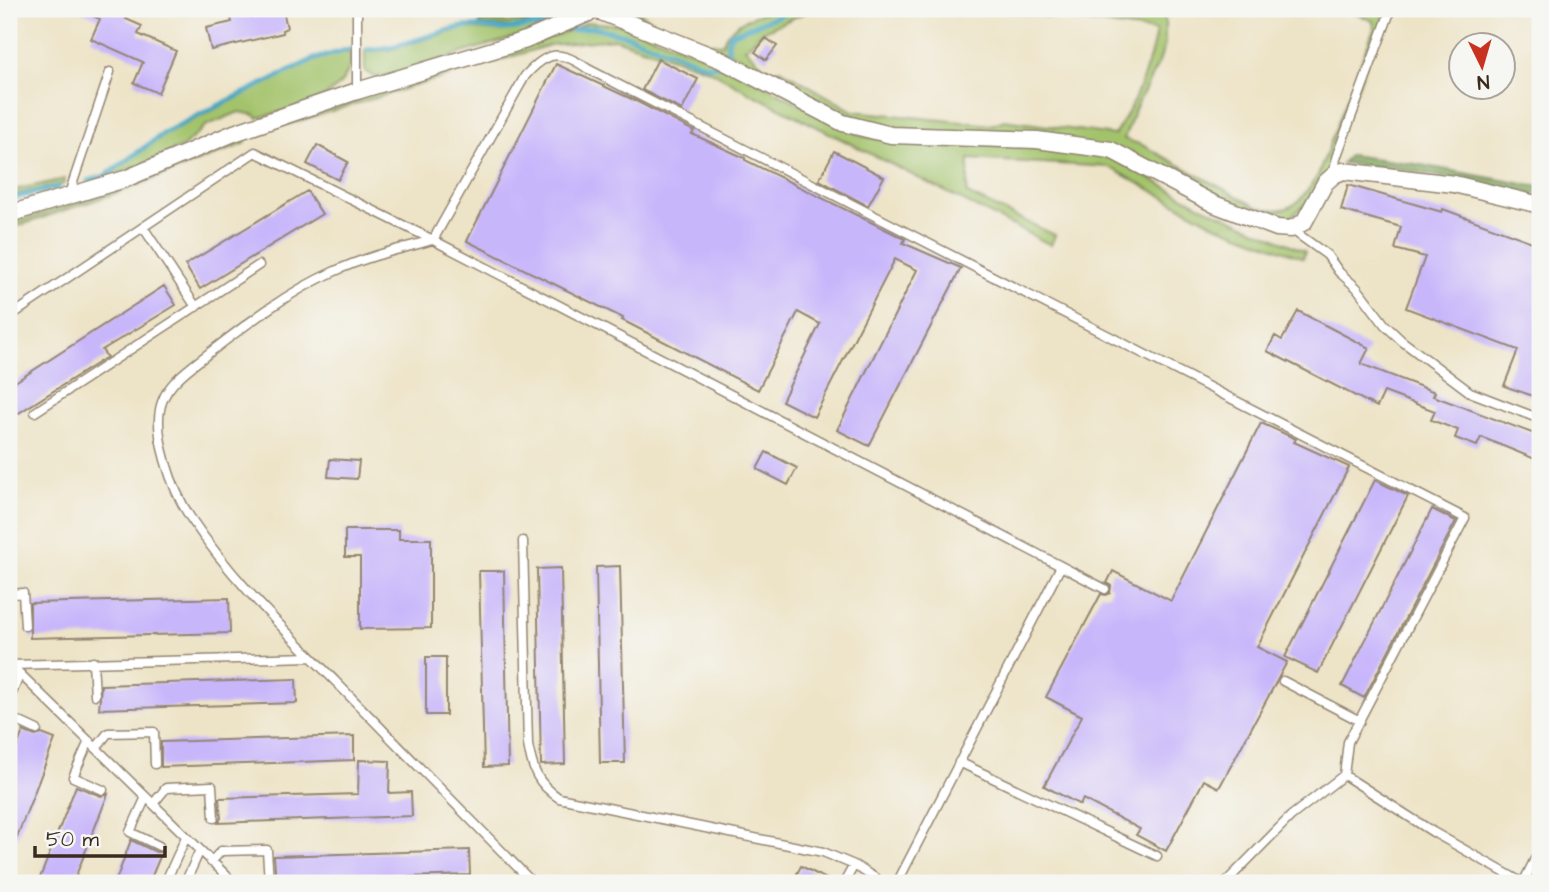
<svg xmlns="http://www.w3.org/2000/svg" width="1549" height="892" viewBox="0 0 1549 892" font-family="'Architects Daughter',sans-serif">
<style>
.green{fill:#a3c36b;stroke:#6f7644;stroke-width:2}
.forest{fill:#82a95f;stroke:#5e6a3e;stroke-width:2}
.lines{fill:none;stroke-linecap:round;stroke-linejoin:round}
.stream{stroke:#46a9c6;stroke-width:5}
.building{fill:#c8b6fb}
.lane-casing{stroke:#948672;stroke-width:11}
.street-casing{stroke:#948672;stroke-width:19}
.lane{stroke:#fff;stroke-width:8}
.street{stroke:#fff;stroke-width:16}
</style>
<rect width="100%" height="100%" fill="#f6f6f2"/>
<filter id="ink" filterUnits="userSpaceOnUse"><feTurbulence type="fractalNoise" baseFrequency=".0143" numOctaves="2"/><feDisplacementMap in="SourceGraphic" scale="14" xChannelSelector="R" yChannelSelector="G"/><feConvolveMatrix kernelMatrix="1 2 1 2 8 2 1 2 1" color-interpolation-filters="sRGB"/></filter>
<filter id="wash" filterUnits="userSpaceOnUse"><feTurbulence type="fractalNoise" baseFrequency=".00686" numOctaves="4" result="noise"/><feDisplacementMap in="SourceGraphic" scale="28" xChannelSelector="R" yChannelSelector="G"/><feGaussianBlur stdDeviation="1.57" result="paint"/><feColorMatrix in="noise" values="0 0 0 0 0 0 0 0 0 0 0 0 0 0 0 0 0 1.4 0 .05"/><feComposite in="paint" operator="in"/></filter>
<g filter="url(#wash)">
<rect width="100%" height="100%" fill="#ede3c6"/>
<path class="green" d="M552,9H587L554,25L532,22L514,27L479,24L482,20L511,23L544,19Z
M631,9H637C651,25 700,43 722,44C732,18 768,9 793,9L730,33L726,43L727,52L652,24L641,19Z
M798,9H813L764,31L745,48L772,74L780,69L853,111L991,125L1004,120L1114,135C1134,107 1150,65 1156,31L989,9H1093L1159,16L1165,13V44L1159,62L1136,107L1124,139L1142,145L1257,207C1291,216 1300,203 1318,175L1374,28L1373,21L1346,9H1362L1372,13L1375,9H1387L1334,149L1328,173L1310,199L1291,217L1276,219L1217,197L1153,163L879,126L850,115L733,56C727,49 729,43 732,35Z
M587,22L624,25L720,62L861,136L908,143L1015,146L1107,155L1199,205L1305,251L1303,258L1215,225L1109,167L969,159L967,194L1055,235L1051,245L754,95L709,70L615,39L550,45L286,125V120L514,51L567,31L592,28L628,37L708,66L717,65H708L629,35L593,26L570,30Z
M534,27L545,28L386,76L374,77L365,71V51L389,50L464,28L499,31Z
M341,52L351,53C351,101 295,107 258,118L255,115L239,112L205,126L184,146L98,183L167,133L306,64Z
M237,139L244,140L246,143L125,190L9,229V224L128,186Z
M65,179L64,184L9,196V191Z"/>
<path class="forest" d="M1350,155L1415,164L1540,187V195L1401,169L1342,163Z"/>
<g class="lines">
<path class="stream" d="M571,30L593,27L628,36L708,66L720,65
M367,50C404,48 429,33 463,27C477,25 489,29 502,29C517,29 531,24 546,27
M728,52V43L731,34L796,9
M88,181L105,176L166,132L203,113L314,59L351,49
M9,199L59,187"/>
</g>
<g id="blocks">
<path class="building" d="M76,9H131L126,19L142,26L138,34L176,51L158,93L134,83L143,62L91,39L100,19Z
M229,9H251L252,17L283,10L287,28L282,30L283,33L211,50L206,28L232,22Z
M766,38L777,46L766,60L755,52Z
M658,59L698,79L682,110L642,90Z
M556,64L636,101L694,131L692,134L745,158V160L905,239L903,243L961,268L869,446L837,430L917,270L895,259L814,417L782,401L820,324L798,312L758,390L622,320L623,318L467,241Z
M317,145L348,162L338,180L307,164Z
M834,151L884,177L868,206L819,180Z
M1348,185L1442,212L1443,209L1540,245V386L1536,397L1504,386L1518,350L1406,308L1425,257L1395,249L1401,227L1341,210Z
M307,191L322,214L200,289L185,265Z
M164,286L176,305L102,350L107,357L17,414L9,401V386Z
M1298,311L1369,348L1361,364L1435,392L1433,396L1540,436V461L1481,437L1477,446L1455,438L1458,430L1431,420L1435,411L1384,392L1377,407L1267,351L1275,336L1282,340Z
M1261,423L1296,439L1294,442L1349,467L1257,647L1287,662L1219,788L1204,780L1166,851L1136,835L1140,829L1083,799L1080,805L1044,786L1082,716L1046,697L1101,594L1106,595L1110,593L1111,586L1107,583L1113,571L1171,601Z
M766,452L797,468L788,485L757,469Z
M330,459L359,461L357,479L328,477Z
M1375,480L1408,496L1318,673L1285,657Z
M1432,509L1456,521L1364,698L1342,686Z
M345,530H399V539H431V628L360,629V557H345Z
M620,566L625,763H600L596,567Z
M561,568L565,764L541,765L537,569Z
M479,571H504L508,766L484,767Z
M229,598L230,633L30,638V603Z
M426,657H446V715H426Z
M296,679L297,703L99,709L101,685Z
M23,731L35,736L42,734L55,739L10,855L9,768Z
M354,736V760L161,767V742Z
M359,760L390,761L389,793L411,792L412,816L218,823L221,818L219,798L358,794Z
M76,786L101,796L108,794L73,883H38Z
M131,840L156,852H162L149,883H115Z
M469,850L470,875L276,881L274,856Z
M801,866L834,883H792Z"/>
</g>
</g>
<g filter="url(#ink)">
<use href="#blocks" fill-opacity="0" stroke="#948672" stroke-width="2"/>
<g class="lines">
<g class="lane-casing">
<path id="lane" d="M357,91V9
M1334,174L1336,158L1391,9
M69,194L110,72
M143,227L196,307
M1291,229L1327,255L1339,272L1357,288L1385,325L1402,341L1470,392L1540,419
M9,317L255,152L433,240L1105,589
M35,412L259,265
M523,541L528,745C533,771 537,783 559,798L823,852L854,865L883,883
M9,594L23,593L25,626
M93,662L95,695
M9,663L234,883
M11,665L311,657
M1283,681L1360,721
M9,700L20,674
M9,717L37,730
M89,741L73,777L103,790
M96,748L108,733L154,732L155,764
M959,762L1157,856
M1344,775L1433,832L1523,883
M146,797L130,832L159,846
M153,804L166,788L212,786L214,818
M211,862L221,851L267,850L269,882
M165,883L186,837
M185,883L200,850
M533,883C468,817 402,750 337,683C285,630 232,580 190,517C173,491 151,433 162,402C169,381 193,366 209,353C248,323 288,292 333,272C365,257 399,249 433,240L525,76C547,51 560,49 588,69C879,220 1173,368 1465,518L1348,742L1344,775L1291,816L1225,883
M844,883L854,865
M897,883L1061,566
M1523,883L1540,849"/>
</g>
<g class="street-casing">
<path id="street" d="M596,10L719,59L843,123L891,135L1037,140L1111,150L1214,204L1277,228L1291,229L1304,222L1325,183L1334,175L1343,171L1454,184L1540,205
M9,214L125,179L234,133L357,91L526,40L598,9"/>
</g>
<use href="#lane" class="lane"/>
<use href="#street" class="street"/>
</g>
</g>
<rect width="1549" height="892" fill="none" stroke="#f6f6f2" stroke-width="35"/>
<g transform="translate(1482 66) rotate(175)"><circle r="33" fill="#f6f6f2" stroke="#aba49d" stroke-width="2"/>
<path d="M0-5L12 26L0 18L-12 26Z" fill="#c8321e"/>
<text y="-10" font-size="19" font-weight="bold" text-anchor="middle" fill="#3b2a1e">N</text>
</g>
<path d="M35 846v10h130v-10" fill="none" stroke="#3b2a1e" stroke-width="3.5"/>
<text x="46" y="846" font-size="21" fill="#3b2a1e" stroke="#f6f6f2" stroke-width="5" paint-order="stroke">50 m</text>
</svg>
